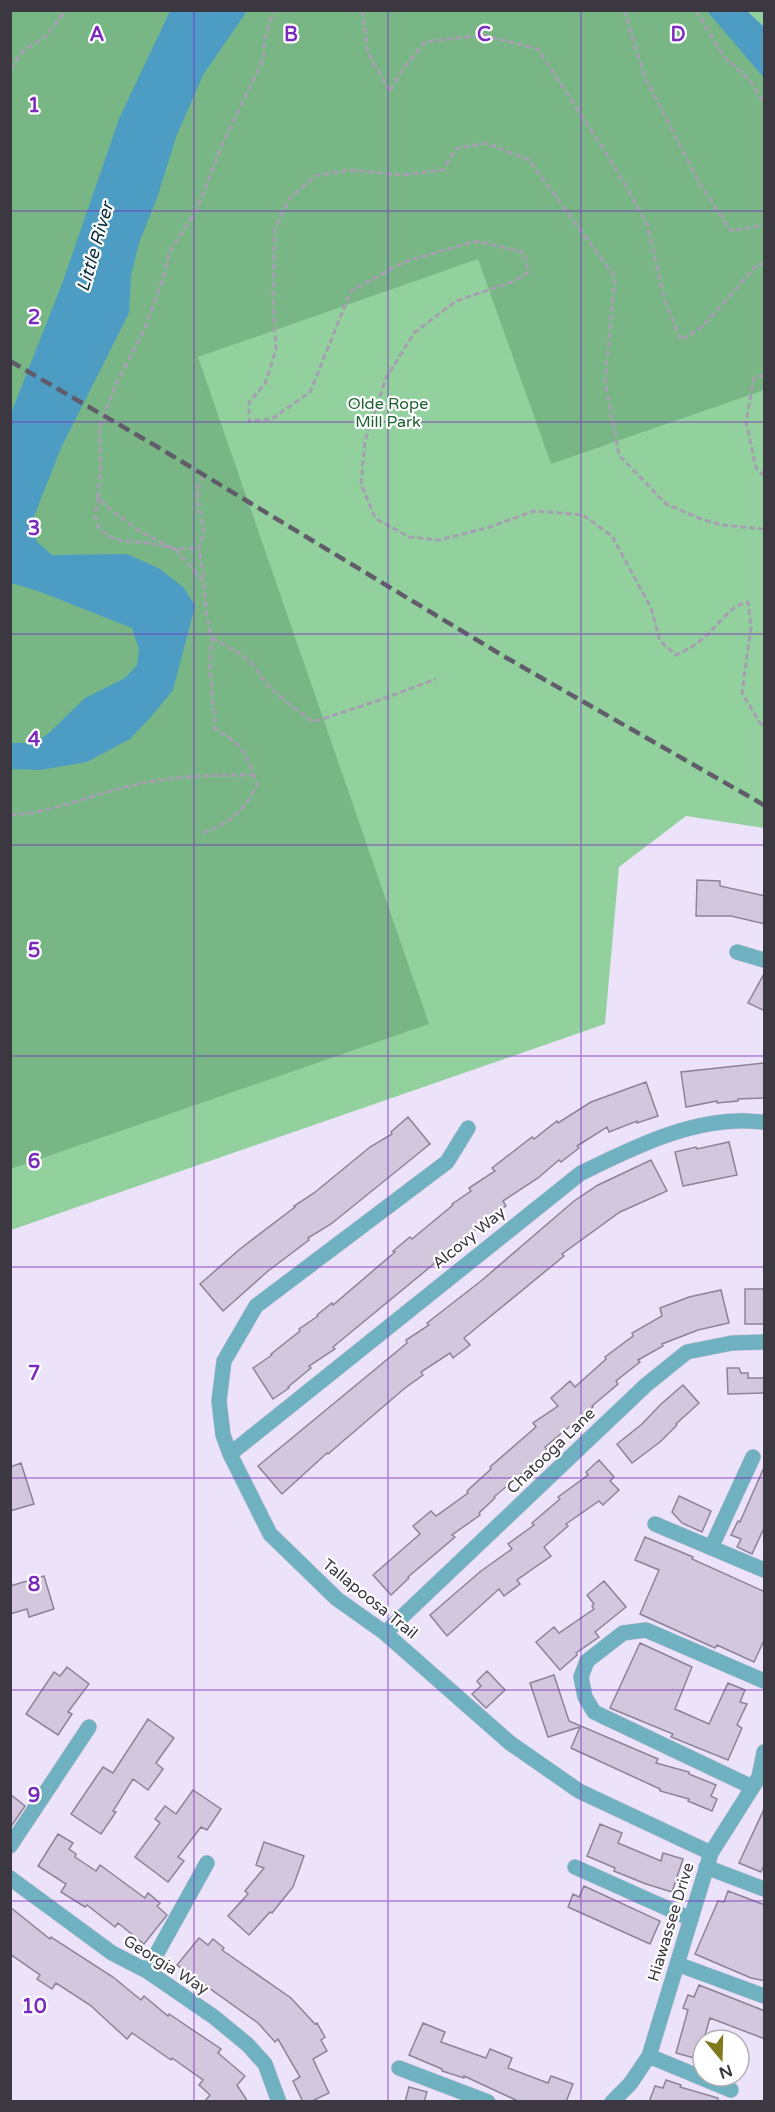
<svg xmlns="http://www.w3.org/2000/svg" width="775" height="2112" viewBox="0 0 775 2112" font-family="'Varela Round',sans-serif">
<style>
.green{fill:#92d19d}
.forest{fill:#78b785}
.water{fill:#4c9cc4}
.building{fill:#d3c7de;stroke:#8d8298;stroke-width:1.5}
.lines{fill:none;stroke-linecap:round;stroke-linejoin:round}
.minor-casing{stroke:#c9c1d6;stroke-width:16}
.path{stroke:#a69fb2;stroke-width:3;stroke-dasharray:6 3;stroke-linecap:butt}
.minor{stroke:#6fb1c1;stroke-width:15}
.rail{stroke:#615c69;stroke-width:4.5;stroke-dasharray:12 6;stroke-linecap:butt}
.grid{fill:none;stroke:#7b2cbf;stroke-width:1.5;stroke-opacity:0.55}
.labels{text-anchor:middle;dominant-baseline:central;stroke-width:4.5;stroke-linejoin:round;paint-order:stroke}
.park-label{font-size:16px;fill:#1f6232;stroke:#fff}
.street-label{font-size:16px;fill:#3c3842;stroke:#fff}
.water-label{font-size:18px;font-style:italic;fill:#092e3f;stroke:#fff}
.grid-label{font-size:20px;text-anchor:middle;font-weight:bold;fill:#7b2cbf;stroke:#fff;stroke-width:4.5;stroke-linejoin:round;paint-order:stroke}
</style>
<rect width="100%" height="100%" fill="#ece3fb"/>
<path class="green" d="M10,11H764V828L686,816L619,867L605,1024L11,1230Z"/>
<path class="forest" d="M10,11H718L764,60V390L551,464L478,259L198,357L429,1024L11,1169Z"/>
<path class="water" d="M170,11H247L203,75L176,137L157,198L139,243L131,276L129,313L61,448L31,524L37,542L52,555L127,554L160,569L184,588L195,606L173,690L150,718L130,739L87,762L40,770L11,769V743H35L49,733L85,698L125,678L137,665L139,649L132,628L38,591L11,583V413L62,284L119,119Z
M707,11H747L764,27V78Z"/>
<path class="building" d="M697,880L720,881V886L765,896V924L731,916H696Z
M765,972V1011L748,1003Z
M765,1063V1098L738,1099V1101L717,1103V1101L686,1107L681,1072Z
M646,1082L658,1116L637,1123V1121L609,1132L607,1127L577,1146L579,1148L561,1162L559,1160L538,1178L503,1201L506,1206L480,1223L482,1225L456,1243L458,1244L333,1347L335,1349L309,1366L311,1368L288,1387L289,1388L273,1399L253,1368L272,1355L271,1354L300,1331L299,1329L318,1316L317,1315L332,1303L333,1305L395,1252L393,1251L410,1237L412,1239L453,1205L452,1204L471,1191L469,1188L495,1171L492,1168L532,1137L534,1139L557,1121L558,1123L591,1102Z
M408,1117L430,1144L331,1224L308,1238L309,1240L268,1271L223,1311L200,1284L240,1249L295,1207L294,1206L314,1193L370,1147L392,1134L391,1132Z
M729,1142L737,1175L683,1186L675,1152L696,1147L697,1149Z
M651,1160L667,1191L620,1212L562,1254L564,1256L464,1338L470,1345L453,1358L450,1353L421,1372L423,1375L405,1388L328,1454L327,1453L282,1494L258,1466L407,1343L406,1340L429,1325L427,1323L481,1281L574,1201L598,1185Z
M745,1289H765V1324H745Z
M721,1290L729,1323L698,1330L662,1344L663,1346L638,1360L640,1362L616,1381L618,1384L592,1406L593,1407L545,1447L548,1451L494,1497L495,1498L479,1513L480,1515L452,1535L455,1537L408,1577L409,1578L391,1595L373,1575L420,1534L413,1526L431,1511L436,1516L468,1493L467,1491L491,1469L490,1467L536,1427L533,1423L558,1406L551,1398L570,1381L575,1387L606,1359L605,1357L633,1336L632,1333L662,1316L660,1308L689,1297Z
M727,1368H739L741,1373H748V1378H765V1393L728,1394Z
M683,1385L699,1403L676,1424L677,1425L660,1442L632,1463L617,1444L642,1424L660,1405Z
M599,1460L614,1477L610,1481L619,1490L603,1505L599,1501L566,1524L568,1526L544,1547L551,1556L517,1580L520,1584L504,1596L499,1589L447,1636L430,1615L481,1571L512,1549L508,1544L534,1525L532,1523L560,1499L558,1497L588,1475L586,1472Z
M21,1463L34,1504L10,1511V1467Z
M765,1465V1526L752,1554L737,1547L741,1539L731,1535L738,1521L740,1522Z
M679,1496L711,1511L702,1532L682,1523L672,1512Z
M645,1537L693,1557L692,1559L765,1592V1638L754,1662L717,1645L715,1648L640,1614L659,1570L635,1560Z
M44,1576L54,1609L29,1617L27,1609L10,1614V1586Z
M604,1581L626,1607L595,1632L599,1637L576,1653L577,1655L560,1670L536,1642L554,1627L559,1633L594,1609L592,1606L594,1604L587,1595Z
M640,1643L692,1667L675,1709L709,1724L728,1683L745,1690L740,1702L747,1704L737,1725L742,1728L728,1760L671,1737L673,1734L610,1708Z
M67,1667L89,1684L68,1712L72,1714L58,1735L26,1714L54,1672L60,1676Z
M487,1671L505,1690L486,1708L472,1694L481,1686L477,1681Z
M554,1675L569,1721L658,1759L656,1763L689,1772V1774L716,1785L711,1796L717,1799L712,1811L688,1801L689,1799L660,1791V1789L571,1748L580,1727L548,1737L530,1683Z
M148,1719L174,1738L156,1763L163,1769L148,1790L133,1779L113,1811L116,1812L101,1834L71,1814L103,1767L113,1773Z
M193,1790L221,1809L207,1830L201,1827L178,1857L184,1861L168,1882L135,1857L160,1823L155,1819L165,1806L176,1814Z
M10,1794L25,1806L10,1828Z
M765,1807V1863L761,1872L739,1863Z
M600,1824L622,1833L618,1843L661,1861L663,1853L683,1859L672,1892L646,1884L614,1871L615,1868L587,1856Z
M58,1834L73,1843L69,1849L76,1854L75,1857L96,1871L100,1865L145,1898L148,1893L160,1903L157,1906L167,1915L144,1944L118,1923L115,1927L87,1905L85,1907L61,1892L66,1884L38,1866Z
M264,1842L304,1856L293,1887L272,1913L270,1912L249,1935L228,1916L248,1894L245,1891L264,1868L256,1865Z
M584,1886L660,1921L650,1944L568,1907L573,1894L579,1897Z
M728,1891L765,1905V1981L751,1978L695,1954L718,1901L724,1902Z
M10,1907L50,1939L51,1937L113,1977L141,2000L144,1996L168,2016L169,2014L221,2049L218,2053L245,2076L237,2085L248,2102H204L210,2095L199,2085L203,2080L172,2058L171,2060L132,2033L127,2039L90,2005L56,1983L52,1989L37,1979L40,1975L10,1954Z
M199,1938L208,1945L213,1939L224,1948L222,1950L291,1998L315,2024L317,2023L325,2037L321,2040L327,2051L313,2059L329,2093L310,2102H303L293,2081L300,2077L278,2039L275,2042L258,2023L177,1965Z
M699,1985L765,2011V2039L710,2018L698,2059L676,2053L688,2010L683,2008L688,1995L694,1997Z
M423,2023L445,2032L441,2042L486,2058L490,2049L512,2058L508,2068L548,2083L551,2076L573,2084L566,2102H520L464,2076V2078L442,2071V2069L409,2055Z
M666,2080L681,2085L680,2087L718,2098V2102H649L655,2086L663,2088Z
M409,2087L427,2092L424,2102H405Z"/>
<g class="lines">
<g class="minor-casing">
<path id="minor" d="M737,952L764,960
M468,1128L447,1162L256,1306L224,1361L219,1401L223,1435L230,1454L270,1534L337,1599L385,1633L510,1743L579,1791L711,1853
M230,1454L581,1173C629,1150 681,1123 736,1121C746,1120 755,1122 764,1122
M655,1524L764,1570
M711,1548L753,1457
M385,1633L646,1385L687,1352L732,1343L764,1342
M752,1787L594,1712L585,1697L581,1677L587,1661L623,1633L646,1630L764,1681
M10,1846L89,1727
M575,1867L691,1919
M706,1867L764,1889
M10,1878L112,1953L147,1971L214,2017L248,2045L265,2064L279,2102
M677,1964L764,1996
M147,1971L207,1863
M649,2056L731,2090
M399,2068L488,2102
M612,2102L630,2084L649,2056L711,1853L759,1777L764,1752"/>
</g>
<path class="path" d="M362,10L368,53L390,92L400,73L425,42L482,35L538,49L610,159L647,224L665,302L681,340L703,326L755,267L764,263
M624,10L644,75L700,184L731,231L764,225
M696,10L724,57L750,80L764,103
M10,69L23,51L46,36L66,10
M764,375L754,378L746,422L756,468L764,476
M204,475L198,489V505L204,530L199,548L204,580
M98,497L95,516L100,530L116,540L148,543L175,549L199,548
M764,529L722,525L701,519L666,504L619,455L605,381L615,277L529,160L486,143L456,149L443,170L402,175L350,170L315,176L289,199L275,228L273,295L276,350L265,384L249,402V421L272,419L310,392L351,291L404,262L476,241L523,252L529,272L512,282L456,301L414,333L386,378L365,441L361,484L375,518L409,537L439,540L490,527L534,511L583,515L612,536L651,608L660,641L676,655C688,650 698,643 708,634C721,622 731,605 748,602L751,627L742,693L760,723L764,726
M212,638L239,653L254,666L266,683L285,701L313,722L377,701L436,679
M10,815C50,813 88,796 126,787C169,776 210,775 254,775
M203,833C229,823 245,811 257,785C247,754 244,745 215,729L210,668L212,638L206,613L204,582L175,549L139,531L106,506L98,497L101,465L99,427L116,384L145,328L163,278L169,253L197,209L223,143L263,59L265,38L274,10"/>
<use href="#minor" class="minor"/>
<path class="rail" d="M10,361L156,446L505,657L764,805"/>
</g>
<path class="grid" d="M194,10V2102M388,10V2102M581,10V2102M10,211H764M10,422H764M10,634H764M10,845H764M10,1056H764M10,1267H764M10,1478H764M10,1690H764M10,1901H764"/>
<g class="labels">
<g class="park-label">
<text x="388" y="404">Olde Rope<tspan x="388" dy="18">Mill Park</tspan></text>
</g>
<g class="street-label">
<text transform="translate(469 1238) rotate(-39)">Alcovy Way</text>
<text transform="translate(551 1451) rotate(-44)">Chatooga Lane</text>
<text transform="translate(370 1599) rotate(39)">Tallapoosa Trail</text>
<text transform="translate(671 1922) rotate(-73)">Hiawassee Drive</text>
<text transform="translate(166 1965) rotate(32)">Georgia Way</text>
</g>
<g class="water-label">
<text transform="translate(95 247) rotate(-74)">Little River</text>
</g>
</g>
<g class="grid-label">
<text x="97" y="41">A</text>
<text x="291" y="41">B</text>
<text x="484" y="41">C</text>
<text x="678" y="41">D</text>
<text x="34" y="112">1</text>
<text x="34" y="324">2</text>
<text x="34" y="535">3</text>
<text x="34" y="746">4</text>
<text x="34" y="957">5</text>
<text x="34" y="1168">6</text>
<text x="34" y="1380">7</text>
<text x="34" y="1591">8</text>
<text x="34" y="1802">9</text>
<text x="34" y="2013">10</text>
</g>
<rect width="775" height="2112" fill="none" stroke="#3c3842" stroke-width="24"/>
<g transform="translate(721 2058) rotate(161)"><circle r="28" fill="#ffffff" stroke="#b1afb3" stroke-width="1.5"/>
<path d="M0-4.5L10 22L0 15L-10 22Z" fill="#80781c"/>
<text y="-9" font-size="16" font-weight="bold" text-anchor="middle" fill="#3c3842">N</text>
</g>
</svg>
